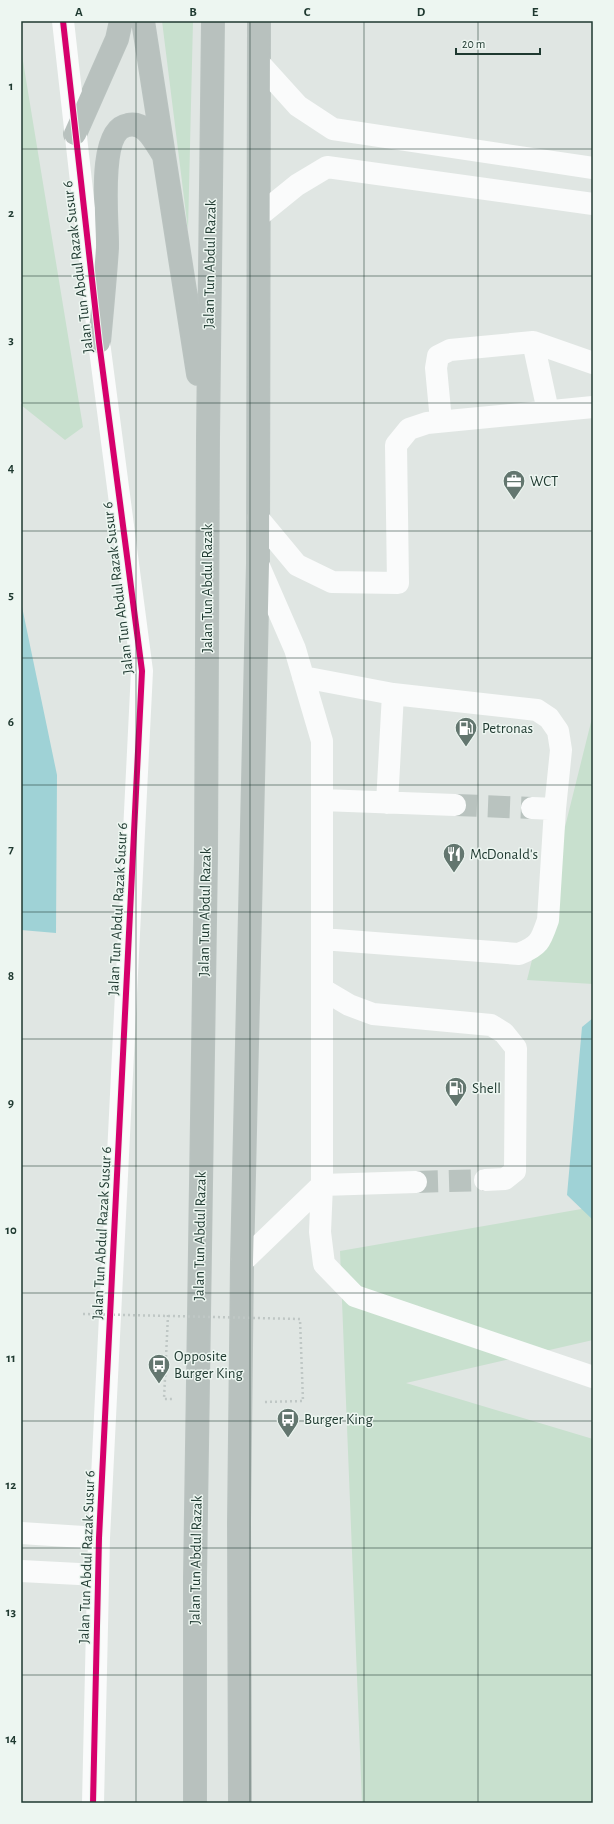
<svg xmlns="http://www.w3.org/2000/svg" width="614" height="1824" viewBox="0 0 614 1824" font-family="'Alegreya Sans',sans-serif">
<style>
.green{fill:#c8e0ce}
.water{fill:#9fd2d6}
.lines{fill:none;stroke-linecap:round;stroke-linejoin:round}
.minor-tunnel{stroke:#b9c3bf;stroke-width:22;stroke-dasharray:22 11;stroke-linecap:butt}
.highway-casing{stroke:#bac3c0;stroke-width:24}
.path{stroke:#bfc7c5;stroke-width:2.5;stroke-dasharray:2 3;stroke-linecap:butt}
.minor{stroke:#fafbfb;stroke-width:22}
.highway{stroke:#b8c1be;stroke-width:22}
.path-bridge{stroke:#bfc7c5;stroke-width:2.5;stroke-dasharray:2 3;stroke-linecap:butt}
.cycleway-casing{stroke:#edf6f1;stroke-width:8}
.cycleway{stroke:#d6006c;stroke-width:6}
.grid{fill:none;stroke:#1f3930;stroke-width:1;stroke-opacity:0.55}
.labels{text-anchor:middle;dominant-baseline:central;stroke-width:3;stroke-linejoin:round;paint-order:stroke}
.street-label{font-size:15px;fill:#1f3930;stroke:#edf6f1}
.poi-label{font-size:15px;fill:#1f3930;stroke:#edf6f1;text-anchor:start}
.neatline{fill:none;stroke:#1f3930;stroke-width:1.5}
.grid-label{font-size:13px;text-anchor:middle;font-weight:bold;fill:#1f3930}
</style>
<rect width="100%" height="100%" fill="#e0e6e3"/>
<path class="green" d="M162,21H193L188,230Z
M21,49L83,427L65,440L21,405Z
M593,714V984L527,980Z
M593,1207V1340L406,1383L593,1439V1803H362L340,1251Z"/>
<path class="water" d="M21,602L57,775L56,933L21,930Z
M593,1018V1220L567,1195L582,1027Z"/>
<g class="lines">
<path class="minor-tunnel" d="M455,805L532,808
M416,1182L485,1180"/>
<g class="highway-casing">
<path id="highway" d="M143,21L198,374
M75,134L117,39L121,21
M99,342C102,310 105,279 107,248C108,224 96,130 128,125C146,121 155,142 163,154
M195,1803V1578L206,856L208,437L213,21
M240,1803L239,1522L242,1262L258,564L259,21"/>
</g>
<path class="path" d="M168,1315L164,1399H172
M265,1402L303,1401L300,1319"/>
<path class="minor" d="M63,21L99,342L142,671L99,1538L93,1803
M259,63L298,106L333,129L593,168
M260,215L297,185L327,167L593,204
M533,342L548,411
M441,421L436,368L438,356L450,350L533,342L593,363
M258,518L297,565L332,582L398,583L396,445L409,429L427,423L593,407
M303,677L393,694L537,710L549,718L558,731L561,750L555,809L548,920C541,940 540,946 519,954L322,939
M322,800L455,805
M387,803L393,694
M532,808L555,809
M322,989L349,1005L373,1014L491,1025L504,1033L516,1048L515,1171L505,1179L485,1180
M416,1182L322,1185L320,1232L324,1264L355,1296L593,1377
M242,1262L322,1185V741L295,649L258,564
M21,1533L99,1538
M21,1571L98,1575"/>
<use href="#highway" class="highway"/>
<path class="path-bridge" d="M83,1314L300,1319"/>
<g class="cycleway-casing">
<path id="cycleway" d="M63,21L99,342L142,671L99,1538L93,1803"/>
</g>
<use href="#cycleway" class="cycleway"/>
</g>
<path class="grid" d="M136,21V1803M250,21V1803M364,21V1803M478,21V1803M21,149H593M21,276H593M21,403H593M21,531H593M21,658H593M21,785H593M21,912H593M21,1039H593M21,1166H593M21,1293H593M21,1421H593M21,1548H593M21,1675H593"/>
<defs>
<g id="office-pin" transform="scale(1.15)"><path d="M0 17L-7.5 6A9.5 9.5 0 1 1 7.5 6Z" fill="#63766f" stroke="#edf6f1"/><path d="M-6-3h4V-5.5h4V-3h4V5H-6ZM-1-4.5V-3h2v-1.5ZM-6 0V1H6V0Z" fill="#fff"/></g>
<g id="fuel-pin" transform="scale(1.15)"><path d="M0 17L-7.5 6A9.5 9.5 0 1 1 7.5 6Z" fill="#63766f" stroke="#edf6f1"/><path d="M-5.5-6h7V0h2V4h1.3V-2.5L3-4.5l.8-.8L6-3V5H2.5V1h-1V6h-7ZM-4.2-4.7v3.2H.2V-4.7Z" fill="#fff"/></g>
<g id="restaurant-pin" transform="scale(1.15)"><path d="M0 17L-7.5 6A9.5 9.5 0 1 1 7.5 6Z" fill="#63766f" stroke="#edf6f1"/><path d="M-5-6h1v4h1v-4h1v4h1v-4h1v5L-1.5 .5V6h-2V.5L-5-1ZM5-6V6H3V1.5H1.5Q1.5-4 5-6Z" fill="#fff"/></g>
<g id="bus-pin" transform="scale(1.15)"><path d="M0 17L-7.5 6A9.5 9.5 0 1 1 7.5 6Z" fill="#63766f" stroke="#edf6f1"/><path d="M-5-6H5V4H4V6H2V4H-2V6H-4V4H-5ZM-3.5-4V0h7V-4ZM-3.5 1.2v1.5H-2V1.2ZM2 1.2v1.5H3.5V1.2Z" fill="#fff"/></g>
</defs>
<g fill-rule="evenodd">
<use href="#office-pin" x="514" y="481"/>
<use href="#fuel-pin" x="466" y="728"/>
<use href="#restaurant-pin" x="454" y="854"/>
<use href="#fuel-pin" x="456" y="1088"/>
<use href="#bus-pin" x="159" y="1365"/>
<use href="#bus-pin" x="288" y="1419"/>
</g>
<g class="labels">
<g class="street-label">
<text transform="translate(210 264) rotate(-89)">Jalan Tun Abdul Razak</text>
<text transform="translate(78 267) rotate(-97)">Jalan Tun Abdul Razak Susur 6</text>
<text transform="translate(118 588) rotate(-97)">Jalan Tun Abdul Razak Susur 6</text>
<text transform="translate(207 588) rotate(-90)">Jalan Tun Abdul Razak</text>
<text transform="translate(118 909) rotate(-87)">Jalan Tun Abdul Razak Susur 6</text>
<text transform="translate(205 912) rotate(-89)">Jalan Tun Abdul Razak</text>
<text transform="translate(102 1233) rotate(-87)">Jalan Tun Abdul Razak Susur 6</text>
<text transform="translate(200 1236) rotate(-89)">Jalan Tun Abdul Razak</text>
<text transform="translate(87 1557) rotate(-88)">Jalan Tun Abdul Razak Susur 6</text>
<text transform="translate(196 1560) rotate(-89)">Jalan Tun Abdul Razak</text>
</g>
<g class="poi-label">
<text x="530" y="481">WCT</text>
<text x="482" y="728">Petronas</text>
<text x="470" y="854">McDonald's</text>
<text x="472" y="1088">Shell</text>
<text x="174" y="1356">Opposite<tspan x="174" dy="17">Burger King</tspan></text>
<text x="304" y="1419">Burger King</text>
</g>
</g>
<rect width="614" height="1824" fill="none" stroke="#edf6f1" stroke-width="44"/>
<path d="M456 48v6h84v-6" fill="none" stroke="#1f3930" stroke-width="2"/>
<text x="462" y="48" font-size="12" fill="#1f3930" stroke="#edf6f1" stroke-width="3" paint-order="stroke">20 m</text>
<rect x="22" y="22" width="570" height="1780" class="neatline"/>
<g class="grid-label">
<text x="79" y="16">A</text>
<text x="193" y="16">B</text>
<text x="307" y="16">C</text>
<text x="421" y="16">D</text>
<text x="535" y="16">E</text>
<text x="11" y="90">1</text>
<text x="11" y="217">2</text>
<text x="11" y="344">3</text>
<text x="11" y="472">4</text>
<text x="11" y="599">5</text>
<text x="11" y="726">6</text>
<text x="11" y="853">7</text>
<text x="11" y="980">8</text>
<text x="11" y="1107">9</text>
<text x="11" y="1234">10</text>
<text x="11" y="1362">11</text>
<text x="11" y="1489">12</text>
<text x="11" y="1616">13</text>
<text x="11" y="1743">14</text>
</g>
</svg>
